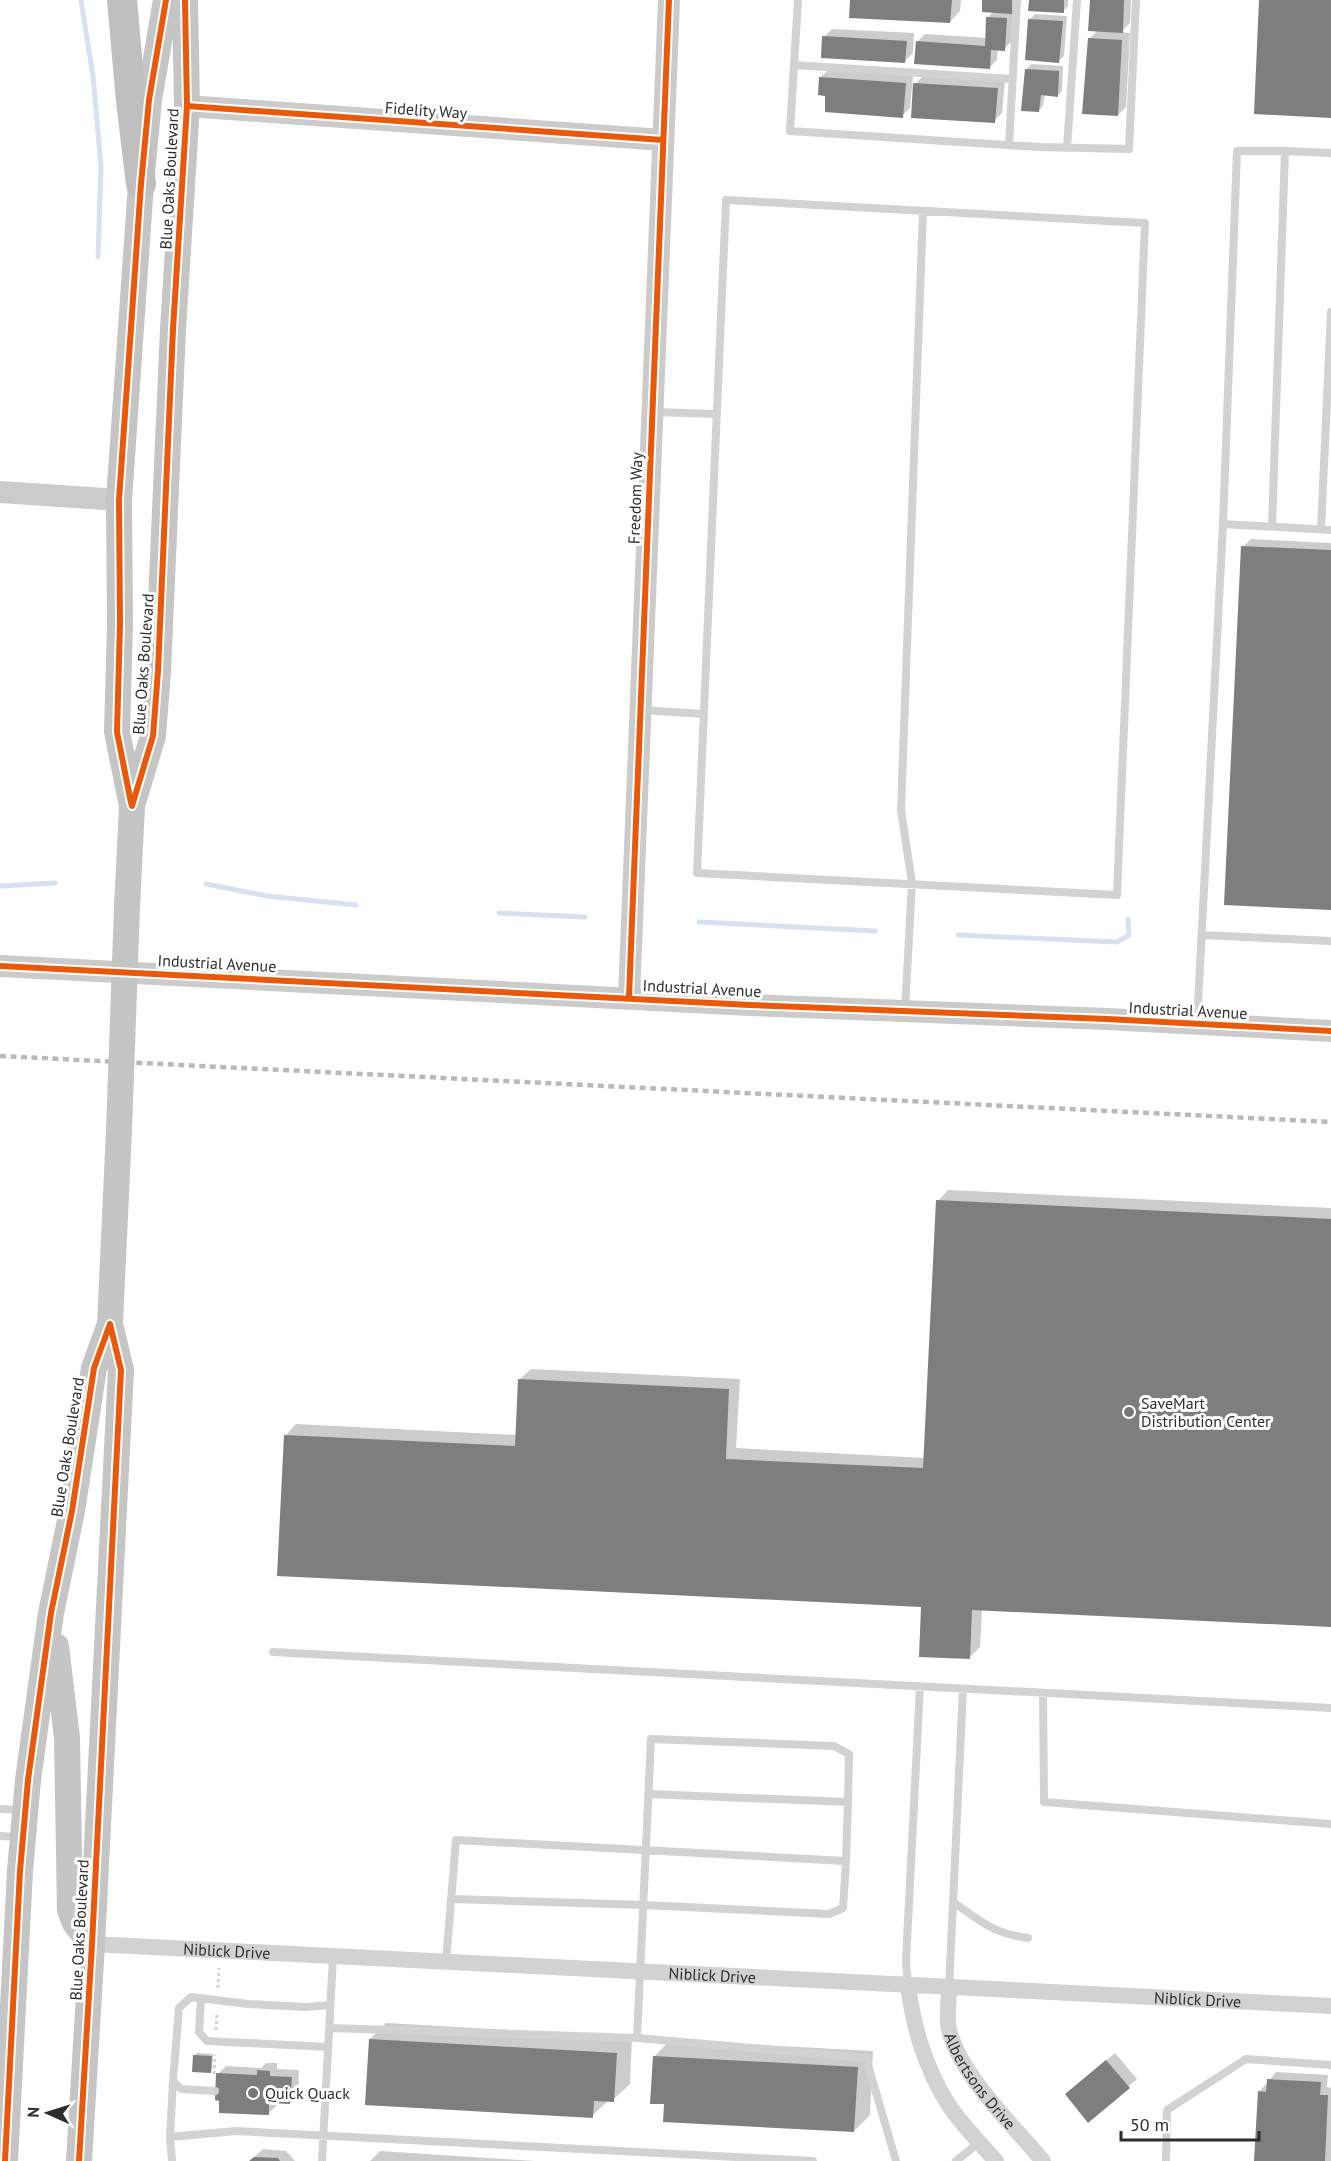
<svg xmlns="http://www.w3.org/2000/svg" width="1331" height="2161" viewBox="0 0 1331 2161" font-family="'PT Sans',sans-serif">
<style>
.shadow{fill:#0003}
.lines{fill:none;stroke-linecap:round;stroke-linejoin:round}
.stream{stroke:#d8e1f0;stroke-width:5}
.building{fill:#7e7e7e}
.path{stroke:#d2d2d2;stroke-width:3;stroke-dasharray:3 3;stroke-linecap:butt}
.lane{stroke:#d2d2d2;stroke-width:8}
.street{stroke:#d2d2d2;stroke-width:16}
.secondary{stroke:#cbcbcb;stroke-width:22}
.primary{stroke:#c5c5c5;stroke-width:26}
.highway{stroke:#bfbfbf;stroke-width:30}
.rail{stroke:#b9b9b9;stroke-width:4.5;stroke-dasharray:6 4.5;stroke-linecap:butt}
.primary-bridge{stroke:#c5c5c5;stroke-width:26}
.cycleway-casing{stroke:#fff;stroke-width:10}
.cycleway{stroke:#e8590c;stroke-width:6}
.poi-dot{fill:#767676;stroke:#fff;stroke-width:2}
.labels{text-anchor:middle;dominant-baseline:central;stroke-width:6;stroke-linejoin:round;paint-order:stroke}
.street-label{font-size:16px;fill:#2d2d2d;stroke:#fff}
.poi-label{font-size:16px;fill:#2d2d2d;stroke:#fff;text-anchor:start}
</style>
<rect width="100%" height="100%" fill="#fff"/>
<path class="shadow" d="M852,0H961L960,11L950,22Z
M984,0H1022L1014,9L1012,41L1004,49H998L997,60L989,68L917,42L925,34L987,38L988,17L994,11Z
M1030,0H1068V6L1063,11Z
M1092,0H1131L1130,23L1121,32L1130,33L1126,107L1118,115L1089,39L1098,30Z
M1035,14L1067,16L1064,56L1059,61L1030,19Z
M832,29L914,33L913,53L905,61L824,37Z
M1031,64L1063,66L1062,91L1057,96L1045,94L1043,106L1038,111L1026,70Z
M828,70L913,76L910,108L902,116L827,94L820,78Z
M923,76L1005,80L1002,113L994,121L912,87Z
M1251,539L1331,543V908L1243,547Z
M948,1190L1331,1208V1626L982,1609L980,1647L969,1658L923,1605L286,1435L296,1424L517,1435L520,1379L531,1369L740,1379L736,1448L925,1458L938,1201Z
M386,2023L632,2037L630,2084L613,2100H609L592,2116L370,2039Z
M670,2040L873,2051L870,2115L854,2131L665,2103L654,2057Z
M197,2053L213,2054L212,2070L210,2072L195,2055Z
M1115,2053L1137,2079L1089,2121L1075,2086Z
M266,2063H277V2069L299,2070L298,2095L290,2103L276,2102V2106L268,2114L218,2074L226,2066L261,2068Z
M1276,2072L1328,2075L1327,2087L1331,2088V2161H1256L1260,2091Z
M263,2149L286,2151L295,2161H250Z
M380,2151L535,2161H370Z"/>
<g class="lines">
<path class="stream" d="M81,0L93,76L101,166L98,257
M206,884L267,896L356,905
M0,886L55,883
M499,913L585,917
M699,922L875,931
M958,935L1117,942L1129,935L1128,919"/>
</g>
<path class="building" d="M850,0H952L950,23L849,18Z
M982,0H1012V14L982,12Z
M1029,0H1064V13L1028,11Z
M1090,0H1124L1123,33L1088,31Z
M1259,0H1331V118L1254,114Z
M986,17L1007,18L1005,51L991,50L990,69L914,64L916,41L985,46Z
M1028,19L1063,21L1059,63L1025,60Z
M822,36L907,41L905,63L821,58Z
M1088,38L1122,40L1118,116L1082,114Z
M1025,69L1059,71L1058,97L1041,95L1039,112L1021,111Z
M819,77L906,83L903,118L825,112V96L818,95Z
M913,83L998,88L995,123L911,118Z
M1241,546L1331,550V910L1224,905Z
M936,1200L1331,1219V1627L972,1610L970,1659L919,1657L921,1607L277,1576L284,1435L515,1446L518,1379L729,1389L726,1459L923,1468Z
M369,2039L617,2053L614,2102L594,2101L593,2118L365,2105Z
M193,2055L212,2056L211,2073L192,2072Z
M653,2056L858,2067L854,2132L663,2122L664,2104H650Z
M1106,2060L1130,2088L1088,2123L1065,2094Z
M257,2070L270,2071V2076L292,2077L290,2104L269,2103V2115L219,2113V2101L215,2100L216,2073L257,2075Z
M1267,2079L1321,2082L1320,2095H1328L1325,2161H1254L1258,2091L1266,2092Z
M254,2157L278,2158L280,2161H249Z"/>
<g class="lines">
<path class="path" d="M218,1988L219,1968
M216,2030L217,2013
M214,2074L215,2055"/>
<path class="lane" d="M798,0L790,131L1039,147L1129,149L1136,0
M794,65L1012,79
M1009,145L1017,0
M1067,148L1077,0
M726,200L1145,223L1117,895L697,873Z
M654,412L717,414
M1223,524L1331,530
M1272,526L1285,151L1331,153
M1321,529L1331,312
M642,710L704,714
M1202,935L1331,941
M905,1010L912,883L901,810L923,211
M1197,1024L1223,524L1237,151H1285
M273,1652L1331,1708
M1043,1693L1044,1802L1331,1824
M648,1794L848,1802L846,1861
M848,1802L849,1754L834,1746L651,1739L637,2038L866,2058L896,2161
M0,1809L21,1810
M0,1836L20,1837
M953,1902C982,1922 992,1933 1028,1938
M446,1962L456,1840L846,1861L843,1908L829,1914L643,1905L451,1899
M908,1985L906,1961L920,1686
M949,1988L963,1689
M201,1998L199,2032L207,2041L328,2047
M329,2028L637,2038
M215,2091L181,2089L173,2081L179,2008L191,1997L248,2004L306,2007L330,2005
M291,2095L326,2097
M170,2137L236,2131L813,2161
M172,2161L170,2137L173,2081
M322,2161L333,1957
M956,2161L980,2142
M1166,2161L1167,2110L1246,2059L1331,2065"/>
<g class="street">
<path id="s1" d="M92,1944L1331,2006"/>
<path d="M908,1986C914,2029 925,2067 948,2104C961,2124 980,2143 996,2161"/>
<path id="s2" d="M949,1988C949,2001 946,2017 949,2030C961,2076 1013,2125 1043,2161"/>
</g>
<path class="secondary" d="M187,106L663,140
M0,492L119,500
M0,966L750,1005L1107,1019L1331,1031
M629,997L669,0"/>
<path class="primary" d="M133,802L153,736L158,671L173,329L187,106L185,0
M127,907L132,806L117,732L120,624L119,500L141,184L149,100L166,0
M56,1646L67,1738L70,1910L75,1923L92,1944
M5,2161L20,1871L28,1780L51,1613L72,1511L94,1368L110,1324
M79,2161L92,1944L121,1370L110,1324L119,1130"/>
<path class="highway" d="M122,0L131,101L141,184"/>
<path class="rail" d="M0,1056L1331,1122"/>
<path class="primary-bridge" d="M119,1130L127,907"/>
<g class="cycleway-casing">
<path id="cycleway" d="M187,106L663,140
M131,803L117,732L120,624L119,500L141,184L149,100L166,0
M132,806L153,736L158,671L173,329L187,106L185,0
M0,966L750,1005L1107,1019L1331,1031
M629,997L669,0
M5,2161L20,1871L28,1780L51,1613L72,1511L94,1368L110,1324
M79,2161L92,1944L121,1370L110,1324"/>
</g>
<use href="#cycleway" class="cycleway"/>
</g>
<g class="poi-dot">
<circle cx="1129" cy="1412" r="6"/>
<circle cx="253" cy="2093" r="6"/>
</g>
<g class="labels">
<g class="street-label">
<text transform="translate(426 110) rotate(4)">Fidelity Way</text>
<text transform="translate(169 179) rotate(-87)">Blue Oaks Boulevard</text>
<text transform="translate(635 498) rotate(-88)">Freedom Way</text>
<text transform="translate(143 664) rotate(-86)">Blue Oaks Boulevard</text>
<text transform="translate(217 963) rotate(3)">Industrial Avenue</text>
<text transform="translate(702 988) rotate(3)">Industrial Avenue</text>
<text transform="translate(1188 1010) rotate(3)">Industrial Avenue</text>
<text transform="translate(67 1447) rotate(-81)">Blue Oaks Boulevard</text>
<text transform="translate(79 1930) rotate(-87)">Blue Oaks Boulevard</text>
<text stroke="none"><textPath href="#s1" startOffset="135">Niblick Drive</textPath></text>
<text stroke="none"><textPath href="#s1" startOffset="621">Niblick Drive</textPath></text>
<text stroke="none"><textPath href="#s1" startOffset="1107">Niblick Drive</textPath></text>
<text stroke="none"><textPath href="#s2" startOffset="102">Albertsons Drive</textPath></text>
</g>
<g class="poi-label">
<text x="1141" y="1403">SaveMart<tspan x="1141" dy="18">Distribution Center</tspan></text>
<text x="265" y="2093">Quick Quack</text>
</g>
</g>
<g transform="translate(48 2113) rotate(273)" stroke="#ffffff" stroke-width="4.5" paint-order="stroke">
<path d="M0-4.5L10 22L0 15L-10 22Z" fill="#2d2d2d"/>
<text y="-9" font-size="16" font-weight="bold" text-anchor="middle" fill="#2d2d2d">N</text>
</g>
<path d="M1121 2131v9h138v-9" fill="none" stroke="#2d2d2d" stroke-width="3"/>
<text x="1130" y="2131" font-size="18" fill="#2d2d2d" stroke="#ffffff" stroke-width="4.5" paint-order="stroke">50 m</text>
</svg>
